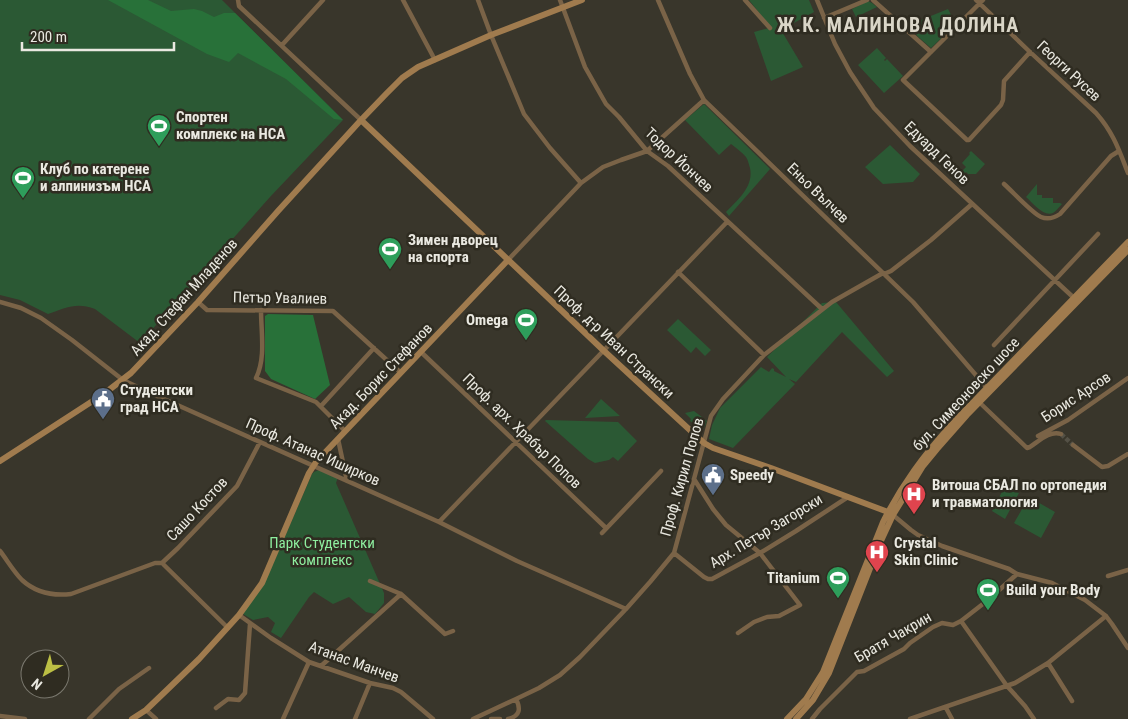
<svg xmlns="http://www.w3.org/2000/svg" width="1128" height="719" viewBox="0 0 1128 719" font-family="'Roboto Condensed',sans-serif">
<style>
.green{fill:#2b5934}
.forest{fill:#287139}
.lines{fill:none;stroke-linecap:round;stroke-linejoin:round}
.street-tunnel{stroke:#545146;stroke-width:4.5;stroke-dasharray:4.5 2;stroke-linecap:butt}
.street{stroke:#7a6347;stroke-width:4.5}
.secondary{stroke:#a07b4e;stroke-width:6}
.labels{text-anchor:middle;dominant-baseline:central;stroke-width:5;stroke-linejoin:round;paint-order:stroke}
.street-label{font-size:15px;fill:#eae9e1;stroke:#2f2c21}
.poi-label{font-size:15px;font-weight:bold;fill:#eae9e1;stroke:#2f2c21;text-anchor:start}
.park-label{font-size:15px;fill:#8eee9f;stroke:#2f2c21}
.district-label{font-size:20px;font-weight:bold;letter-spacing:1px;fill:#dad6c8;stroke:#2f2c21}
</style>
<rect width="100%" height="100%" fill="#39362b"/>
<path class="green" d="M0,0H222L343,120L270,197L140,343L95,309C76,302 66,308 48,314L20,300L0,295Z
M749,0H809L814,12L781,30L803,67L771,81L754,32L769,28L768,24Z
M868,1L872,3L877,7L856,17L852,9Z
M948,9L956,24L931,48L916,35L922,28L916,22Z
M877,48L886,58L884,60L885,61L887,59L903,76L884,93L858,65Z
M704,104L770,169L729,216L726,212C737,200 754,187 750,168C749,165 748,160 746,157C742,152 736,148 731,144L719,155L685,120Z
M890,145L920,174L913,182L883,184L865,167Z
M971,151L985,164L976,174H968L966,172L962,176L960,173L966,167L962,163L970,154L969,153Z
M1037,184V195H1042V198H1053V203H1060L1062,204C1059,207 1056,211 1053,213C1043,217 1032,202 1026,197Z
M836,302L894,371L887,377L842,332L796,382L789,379L795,384L733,448L709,439L712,425L720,408L761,367L769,372L772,368L774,369V371L786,377L767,357L822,303Z
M678,319L711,350L705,356L696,347L691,353L667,330Z
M601,399L620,416L585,418Z
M694,411L707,421L705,426L702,430L690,421L691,419L685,413Z
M546,420L618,422L637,441L618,461L613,457L609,460L595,463L588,459L545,421Z
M321,469L338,477L336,483L384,593V603L375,614L366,612L349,597L333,604L314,592L309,597L281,638L271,632L275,623L268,617L253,620L243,614L273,564L312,474L314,472Z
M1005,486L1019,493L1005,519L992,511Z
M1029,497L1055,512L1041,538L1014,523Z"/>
<path class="forest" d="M108,0H148L171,11L194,9L202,11L214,17L224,13H235L343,120L334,119L286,79L238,53L229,62L207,54Z
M268,314L313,315L330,385L315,399L271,379L265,371V316Z"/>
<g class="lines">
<path class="street-tunnel" d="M1061,434L1073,445"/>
<path class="street" d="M238,0L239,6L361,120
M403,0L435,60
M478,0L491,35L524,114L550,148L581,183
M560,0L585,67L606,104L619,117L647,151L668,166L822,309
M658,0L690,74L704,100L913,302L987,388
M745,0L770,28
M817,0L835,44L850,72L874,108L910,146L1074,298
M873,0L931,52
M976,0L1030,52L1096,113C1113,132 1119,150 1128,173
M983,0L903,80L967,140H969L1001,105L1003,100L1004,81L1030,52
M824,18L867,0
M282,45L323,0
M1004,184C1013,192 1032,213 1041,217C1048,220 1054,218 1060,214L1111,156L1119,151
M508,260L581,183L603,167L621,160L647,151L704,100
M678,272L764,355
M884,274L891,271L931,240L972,204
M0,302L21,308L41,318L72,340L123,380L146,391L439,522L517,561L626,609
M198,302L207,310L333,311L401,373
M261,310C261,332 266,358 256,378L316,402L345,431
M994,345L1098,234
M421,352L606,528
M979,402L1027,448L1030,447C1039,441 1050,430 1061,434
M321,406L374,348
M1038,436L1068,420L1128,378
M338,439L347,481
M1073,445L1102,467L1108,466L1128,454
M694,479L713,509L726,525L760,553L800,605L779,616L767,617L754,622L738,633
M893,515L911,530L918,535L942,546L1009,569L1017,574L1052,583L1085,600L1106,616L1112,624L1128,648
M439,522L727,222
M602,533L661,471
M0,551C7,560 14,572 22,580C35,592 53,596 71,594L155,563H162L228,628
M674,553L704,577L708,579H712L760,553L796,531L848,497
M162,563L178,548L237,486L260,442
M1108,576L1128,570
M370,581L401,594L445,634L453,631
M239,615L271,638L309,662L370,683L393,688L401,692L433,719
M961,621L1007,686L1025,706L1034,719
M1048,663L1072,701
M321,666L401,594
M216,708L228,699L239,700L245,693L250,624
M946,708L952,719
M146,710L156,719
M0,716L25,719
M89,719L119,689L149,668
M283,719L309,662
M355,719L370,683
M473,719L516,699L539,688L560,675L580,657L626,609L650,582L674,553L711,416L723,399L764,355L832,302L883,273
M491,719H500
M508,719C520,716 521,709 516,699
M812,719L820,709L857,672L864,671L904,649L910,643L933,627L942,623L953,625L961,621L988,600L1017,574
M910,719L1015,683L1048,663L1106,616"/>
<path class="secondary" d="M361,120L603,350L704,443L713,448L771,468L888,512L893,515
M0,461L105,393L131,373L198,302L278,211L361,120L386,94L402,78L418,67L491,35L582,0
M132,719L146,710L170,687L199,659L239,615L262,583L309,473L316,462L508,260
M787,719L806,699L823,672L883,522C902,484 924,455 952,424L1128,242
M796,719L813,700L829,673L880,543L893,515L923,466L937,449L967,415L1128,250"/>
</g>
<defs>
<g id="stadium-pin" transform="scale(1.25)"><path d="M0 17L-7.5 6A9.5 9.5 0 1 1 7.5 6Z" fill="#2e9e5b" stroke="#2f2c21"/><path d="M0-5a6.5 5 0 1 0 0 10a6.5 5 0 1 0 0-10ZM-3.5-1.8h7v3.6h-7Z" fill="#fff"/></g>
<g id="civic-pin" transform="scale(1.25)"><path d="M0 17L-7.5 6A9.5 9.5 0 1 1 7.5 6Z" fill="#5c6f8a" stroke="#2f2c21"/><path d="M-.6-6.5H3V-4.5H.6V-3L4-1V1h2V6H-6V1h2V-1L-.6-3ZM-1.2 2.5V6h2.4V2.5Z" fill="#fff"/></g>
<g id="hospital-pin" transform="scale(1.25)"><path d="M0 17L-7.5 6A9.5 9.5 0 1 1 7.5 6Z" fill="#e0444e" stroke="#2f2c21"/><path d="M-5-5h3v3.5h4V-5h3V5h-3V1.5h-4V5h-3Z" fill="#fff"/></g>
</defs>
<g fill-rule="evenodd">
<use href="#stadium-pin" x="159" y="126"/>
<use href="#stadium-pin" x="23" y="178"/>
<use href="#stadium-pin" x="390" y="249"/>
<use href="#stadium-pin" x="526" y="320"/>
<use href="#civic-pin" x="103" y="399"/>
<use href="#civic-pin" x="713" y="475"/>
<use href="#hospital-pin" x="914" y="494"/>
<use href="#hospital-pin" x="877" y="552"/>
<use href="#stadium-pin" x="838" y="578"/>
<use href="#stadium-pin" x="988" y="590"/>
</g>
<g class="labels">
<g class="street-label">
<text transform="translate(1069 71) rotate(43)">Георги Русев</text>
<text transform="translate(937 153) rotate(44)">Едуард Генов</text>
<text transform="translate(679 160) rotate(43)">Тодор Йончев</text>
<text transform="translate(818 193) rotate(44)">Еньо Вълчев</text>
<text transform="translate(184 297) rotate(-48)">Акад. Стефан Младенов</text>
<text transform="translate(280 298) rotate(1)">Петър Увалиев</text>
<text transform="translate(614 342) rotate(43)">Проф. д-р Иван Странски</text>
<text transform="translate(381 376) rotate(-46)">Акад. Борис Стефанов</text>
<text transform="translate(966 394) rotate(-47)">бул. Симеоновско шосе</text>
<text transform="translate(1076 397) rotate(-33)">Борис Арсов</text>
<text transform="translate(522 431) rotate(44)">Проф. арх. Храбър Попов</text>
<text transform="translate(313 452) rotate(24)">Проф. Атанас Иширков</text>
<text transform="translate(682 477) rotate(-74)">Проф. Кирил Попов</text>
<text transform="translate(197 509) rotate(-47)">Сашо Костов</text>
<text transform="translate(766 531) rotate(-31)">Арх. Петър Загорски</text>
<text transform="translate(893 637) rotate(-30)">Братя Чакрин</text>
<text transform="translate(354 662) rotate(20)">Атанас Манчев</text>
</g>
<g class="poi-label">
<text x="176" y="117">Спортен<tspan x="176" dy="17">комплекс на НСА</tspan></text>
<text x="40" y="169">Клуб по катерене<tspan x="40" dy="17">и алпинизъм НСА</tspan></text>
<text x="408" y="240">Зимен дворец<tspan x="408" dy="17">на спорта</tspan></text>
<text x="508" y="320" text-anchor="end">Omega</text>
<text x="120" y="390">Студентски<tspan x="120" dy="17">град НСА</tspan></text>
<text x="730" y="475">Speedy</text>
<text x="932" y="485">Витоша СБАЛ по ортопедия<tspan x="932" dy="17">и травматология</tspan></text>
<text x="894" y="543">Crystal<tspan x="894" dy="17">Skin Clinic</tspan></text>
<text x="820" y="578" text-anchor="end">Titanium</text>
<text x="1006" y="590">Build your Body</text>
</g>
<g class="park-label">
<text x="322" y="543">Парк Студентски<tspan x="322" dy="17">комплекс</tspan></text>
</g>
<g class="district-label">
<text x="898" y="25">Ж.К. МАЛИНОВА ДОЛИНА</text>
</g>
</g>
<g transform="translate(45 674) rotate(219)"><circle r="24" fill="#2f2c21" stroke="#7a786e"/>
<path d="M0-4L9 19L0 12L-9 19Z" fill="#bcbf44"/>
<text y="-8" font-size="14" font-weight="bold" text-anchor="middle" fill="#eae9e1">N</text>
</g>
<path d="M22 42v8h152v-8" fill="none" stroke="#eae9e1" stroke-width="2.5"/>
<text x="30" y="42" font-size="15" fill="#eae9e1" stroke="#2f2c21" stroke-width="4" paint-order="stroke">200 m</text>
</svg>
